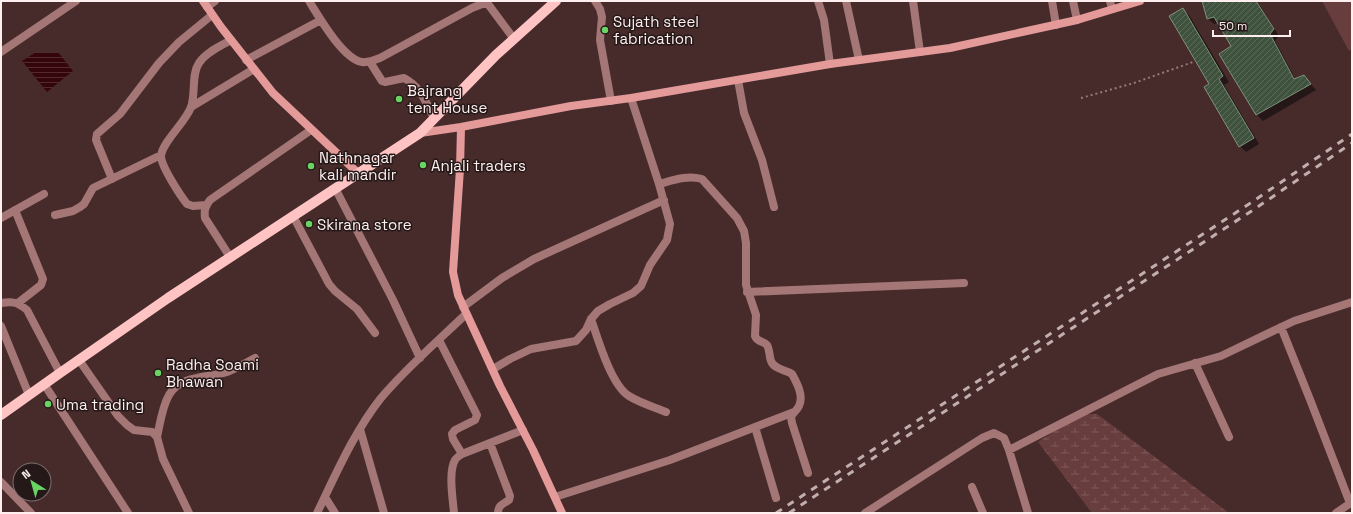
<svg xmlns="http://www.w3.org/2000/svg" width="1353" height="514" viewBox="0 0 1353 514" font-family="'Space Grotesk',sans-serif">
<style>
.wetland{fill:url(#wetland-marsh)}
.green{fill:#683d3d}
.water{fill:url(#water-rules)}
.shadow{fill:#0007}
.building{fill:url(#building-hatch);stroke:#7d927b}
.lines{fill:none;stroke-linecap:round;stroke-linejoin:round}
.path{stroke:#927b7b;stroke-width:2;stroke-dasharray:2 3;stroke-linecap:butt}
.street{stroke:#a57676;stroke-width:8}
.secondary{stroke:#e59a9a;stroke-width:8}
.primary{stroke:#fec3c2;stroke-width:10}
.rail{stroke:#c1aead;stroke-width:3;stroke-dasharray:7 7;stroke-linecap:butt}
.poi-dot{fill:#69d464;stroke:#251818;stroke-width:1.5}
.labels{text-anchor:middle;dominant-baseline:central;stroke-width:3;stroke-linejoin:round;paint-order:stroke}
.poi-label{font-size:15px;fill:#fff0ef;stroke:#251818;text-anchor:start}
</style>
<defs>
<pattern id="wetland-marsh" width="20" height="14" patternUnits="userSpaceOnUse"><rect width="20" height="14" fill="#683d3d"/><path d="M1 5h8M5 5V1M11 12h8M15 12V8" fill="none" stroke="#7f5959"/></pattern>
<pattern id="water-rules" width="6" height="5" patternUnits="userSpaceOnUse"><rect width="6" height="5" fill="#34060b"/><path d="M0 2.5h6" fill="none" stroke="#522b2f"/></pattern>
<pattern id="building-hatch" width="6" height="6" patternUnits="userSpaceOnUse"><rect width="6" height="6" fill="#3f523d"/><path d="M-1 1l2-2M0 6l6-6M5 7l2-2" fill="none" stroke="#5c6b59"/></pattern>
</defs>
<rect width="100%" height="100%" fill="#472b2b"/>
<path class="wetland" d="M1081,414H1097L1151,454L1229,513H1092L1038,442Z"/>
<path class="green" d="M1322,1H1352V49L1349,51Z"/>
<path class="water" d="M36,52H58L73,71L47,92L22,61Z"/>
<path class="shadow" d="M1209,1H1257L1279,36L1275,41L1296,80L1304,76L1316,90L1263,121L1257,115L1220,55L1233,47L1218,23L1214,24L1208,19Z
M1183,9L1189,15L1229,82L1224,85L1259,144L1246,152L1240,146L1211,84Z"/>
<path class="building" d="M1202,1H1256L1274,29L1270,34L1294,79L1304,75L1311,84L1256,115L1219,54L1231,46L1214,17L1207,19Z
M1183,8L1223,76L1219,79L1254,138L1239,147L1204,87L1209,84L1169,16Z"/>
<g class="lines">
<path class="path" d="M1081,98L1134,83L1193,62"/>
<path class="street" d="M309,1C319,17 343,59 362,62C368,63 375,60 380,58L472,8L482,4H488L514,39
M595,1L600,9L602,17L600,40L611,101
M818,1L824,20L830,64
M846,1L859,60
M913,1L920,52
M1052,1L1056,25
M1073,1L1077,20
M1110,1L1112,9
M207,7L215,1
M1,52L76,1
M246,60L321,20
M370,62L382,81L385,82L404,78C421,87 425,101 434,118
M738,80L744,113L762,160L774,207
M191,107L254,69
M112,179L96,140L97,134L120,114L159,63L179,42L212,15
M659,184C674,180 687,175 702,179L737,218L744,231L746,243V285L756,315L755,336C757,342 763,341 767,345C770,350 769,356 771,361C774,369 785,370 792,374C797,383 804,396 799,406C797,410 793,413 791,417L792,423L808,473
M335,188L393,300L420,358
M206,205L193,206L187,204C180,195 161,166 161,156C162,142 186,122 191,107C196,93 191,75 199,63C206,52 221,46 231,40
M15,210L43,279L41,285L18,303
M55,215L73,211L80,207L84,204L93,188L161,155
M293,216L329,284L335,291L357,309L375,333
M1,218L44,194
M230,257L205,218C204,210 205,207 210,200L311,130
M747,292L964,283
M1,303C13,301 17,302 27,310L60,373
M463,307L502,278L534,259L664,200
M591,319C598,339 611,385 629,396C640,403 654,407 666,412
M1,326L29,395
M1281,327L1311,402L1350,503
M439,340L477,415L475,420L455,430L452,434L453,439L462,454
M79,360L118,416L127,425L134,430L152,432L157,437L163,459L189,513
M1195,363L1229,437
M493,369L510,359L531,349L576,341L586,330L591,319L598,311L610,304L633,293L641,286L650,265L667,240L670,224L659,184L631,98
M44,384L128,513
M755,427L776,498
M360,429L384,513
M157,437C160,424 162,407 169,395C180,375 208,378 227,372C237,368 246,363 255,358
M490,443L510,496L509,500C503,504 498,505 498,513
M1009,450L1158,374L1221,356L1294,321L1352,302
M1,482L31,513
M972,487L983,513
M325,497L335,513
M555,497L670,460L794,412
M317,513C336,474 354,432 381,398C406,368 438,341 466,314
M454,513C453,500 448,472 455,460C456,458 459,456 462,454L523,430
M865,513L982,438L994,433L1004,438L1009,450L1028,513
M1336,513L1352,502"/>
<path class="secondary" d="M203,1L221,27L273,93L358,173
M461,127L460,169L453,272L458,295L500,386L533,450L562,513
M420,133L461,127L571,106L631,98L830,64L950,48L1077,20L1140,1"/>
<path class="primary" d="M1,415L60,373L168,298L420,133L496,55L556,1"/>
<path class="rail" d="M776,513L1249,204L1352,134
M789,513L1253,210L1352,143"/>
</g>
<g class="poi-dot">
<circle cx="605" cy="30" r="4"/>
<circle cx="399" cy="99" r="4"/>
<circle cx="423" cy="165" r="4"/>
<circle cx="311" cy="166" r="4"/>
<circle cx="309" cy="224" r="4"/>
<circle cx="158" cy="373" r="4"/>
<circle cx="48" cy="404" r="4"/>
</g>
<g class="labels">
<g class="poi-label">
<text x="613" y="21">Sujath steel<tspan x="613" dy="17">fabrication</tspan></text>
<text x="407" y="90">Bajrang<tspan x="407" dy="17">tent House</tspan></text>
<text x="319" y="157">Nathnagar<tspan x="319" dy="17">kali mandir</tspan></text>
<text x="431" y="165">Anjali traders</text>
<text x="317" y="224">Skirana store</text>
<text x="166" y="364">Radha Soami<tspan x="166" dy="17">Bhawan</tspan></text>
<text x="56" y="404">Uma trading</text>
</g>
</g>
<rect width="1353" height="514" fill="none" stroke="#fff0ef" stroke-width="4"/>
<g transform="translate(32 482) rotate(323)"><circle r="19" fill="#251818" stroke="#7c6e6e"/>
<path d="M0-3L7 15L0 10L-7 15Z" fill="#69d464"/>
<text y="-6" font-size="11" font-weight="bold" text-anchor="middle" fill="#fff0ef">N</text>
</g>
<path d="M1213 30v6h77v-6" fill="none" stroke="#fff0ef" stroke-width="2"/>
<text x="1219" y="30" font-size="12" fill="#fff0ef" stroke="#251818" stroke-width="3" paint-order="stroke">50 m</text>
</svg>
